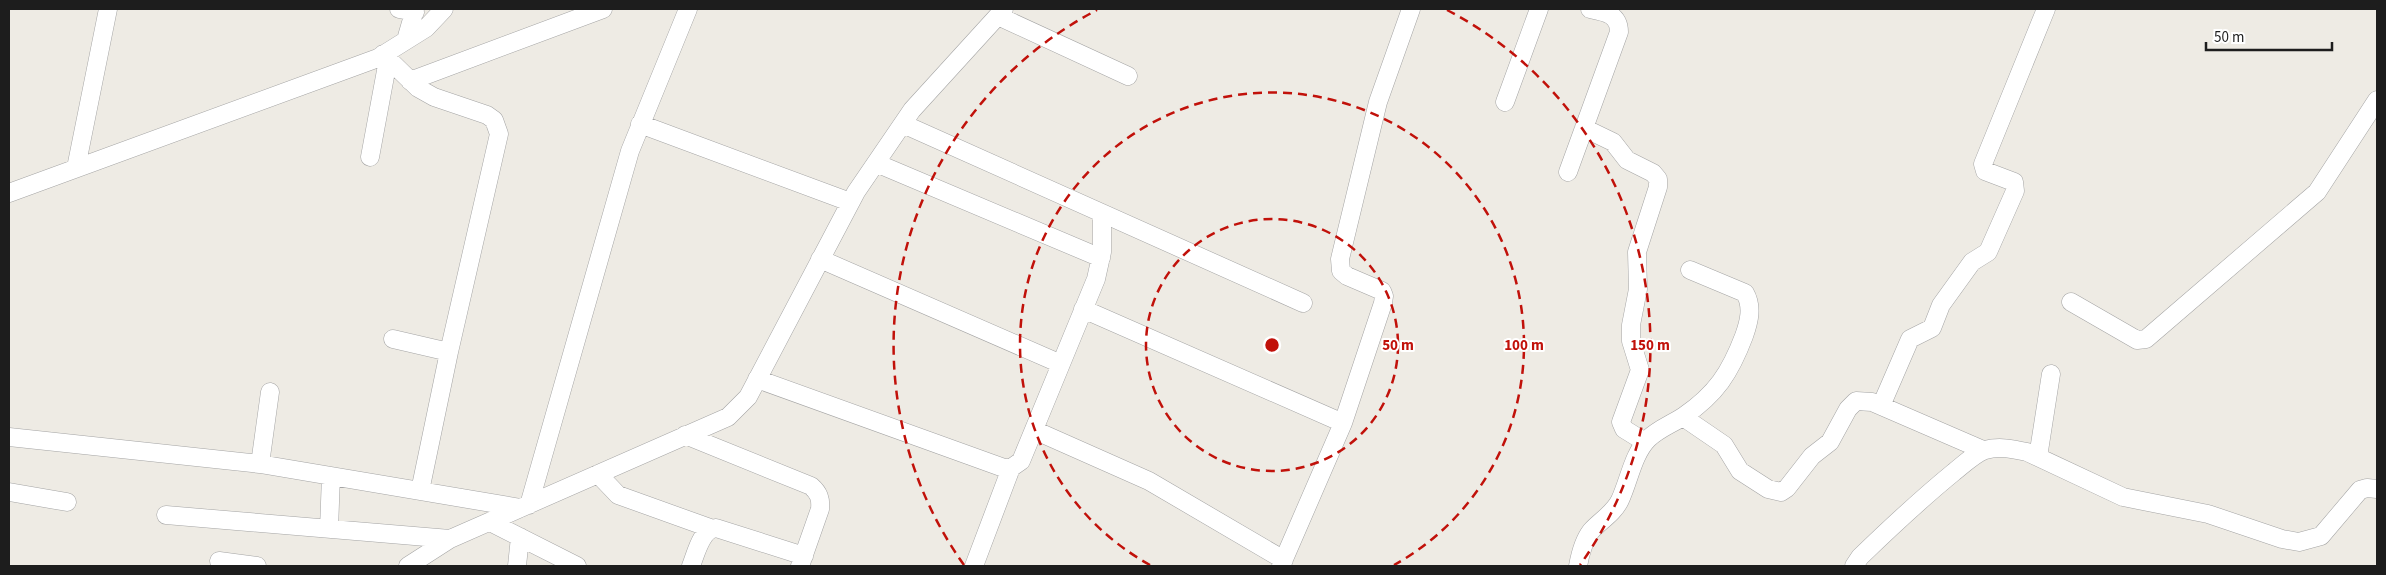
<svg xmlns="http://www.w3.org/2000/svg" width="2386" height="575" viewBox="0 0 2386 575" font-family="'Source Sans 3',sans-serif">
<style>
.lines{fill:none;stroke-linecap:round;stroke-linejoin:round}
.street-casing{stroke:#a4a4a4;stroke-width:19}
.street{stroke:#fff;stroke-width:18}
.ring{fill:none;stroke:#c1110a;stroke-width:2.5;stroke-dasharray:9 6}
.centre{fill:#c1110a;stroke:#fff;stroke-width:2.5}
.ring-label{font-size:15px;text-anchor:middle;font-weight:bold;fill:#c1110a;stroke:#fff;stroke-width:4;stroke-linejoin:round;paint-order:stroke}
</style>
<rect width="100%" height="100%" fill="#eeebe4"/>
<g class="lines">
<g class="street-casing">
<path id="street" d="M399,9L415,12
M998,16L1128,76
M406,40L415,9
M383,54L418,88L434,97L487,115L494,120L499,134L449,352L393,339
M410,81L603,9
M1505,102L1539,9
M640,124L850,202
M903,124L1303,303
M1584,128L1613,142L1627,160L1653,173L1658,179V187L1637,252L1638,289L1631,325V341L1640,370L1621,422L1624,429L1645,442
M370,157L388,60
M876,163L1101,258
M76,168L108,9
M1568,172L1619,32C1619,14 1605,12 1590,9
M9,193L378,58L426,28L444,9
M820,259L1061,364
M2071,302L2137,340L2146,339L2317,192L2377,100
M1083,309L1343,423
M757,379L1004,468H1011L1021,461L1096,279L1102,252V214
M1881,406L1910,339L1932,328L1941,305L1972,262L1988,252L2015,191L2014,182L1985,171L1983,164L2046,9
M1683,417L1724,445L1740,471L1768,489L1781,492L1787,488L1812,456L1830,442L1848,409L1856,401L1872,402L1983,450
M1034,430L1149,481L1284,560
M685,435L811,486C819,493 821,499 820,509L800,566
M9,437L260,464L521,508
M2038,457L2051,374
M260,464L270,392
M598,474L618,495L710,528
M420,491L449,352
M9,492L67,502
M529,505L630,151L688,9
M166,515L450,539
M490,522L577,566
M329,529L331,476
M219,561L257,566
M408,566L450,539L728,417L748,397L856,192L912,110L1004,9
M517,566L520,537
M691,566C696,554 701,529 716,528L804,556
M974,566L1011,468
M1281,566L1343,423L1383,303L1384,296L1382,291L1347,276L1341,271L1340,259L1378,102L1411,9
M1578,566C1580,555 1584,540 1591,531C1600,521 1614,513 1620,500C1629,481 1633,454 1648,439C1658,429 1672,424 1684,416C1716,394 1730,373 1744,336C1749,322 1753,307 1745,293L1690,270
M1854,566L1860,557C1891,527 1921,499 1954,472C1963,465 1974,454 1985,450C1999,446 2013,449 2027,452L2123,497L2208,514L2282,539L2299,542L2321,536L2360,490L2367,488L2377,489"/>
</g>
<use href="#street" class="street"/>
</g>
<g class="ring">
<circle cx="1272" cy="345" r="126"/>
<path d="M1150 565A252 252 0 1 1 1394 565"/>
<path d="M964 565A378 378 0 0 1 1097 10M1447 10A378 378 0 0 1 1580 565"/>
</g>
<circle cx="1272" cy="345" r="8" class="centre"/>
<g class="ring-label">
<text x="1398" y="350">50 m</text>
<text x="1524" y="350">100 m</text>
<text x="1650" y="350">150 m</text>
</g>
<rect width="2386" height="575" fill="none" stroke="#1d1d1d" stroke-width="20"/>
<path d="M2206 42v8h126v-8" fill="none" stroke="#1d1d1d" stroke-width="2.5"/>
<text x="2214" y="42" font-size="15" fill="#1d1d1d" stroke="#ffffff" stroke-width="4" paint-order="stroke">50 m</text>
</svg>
